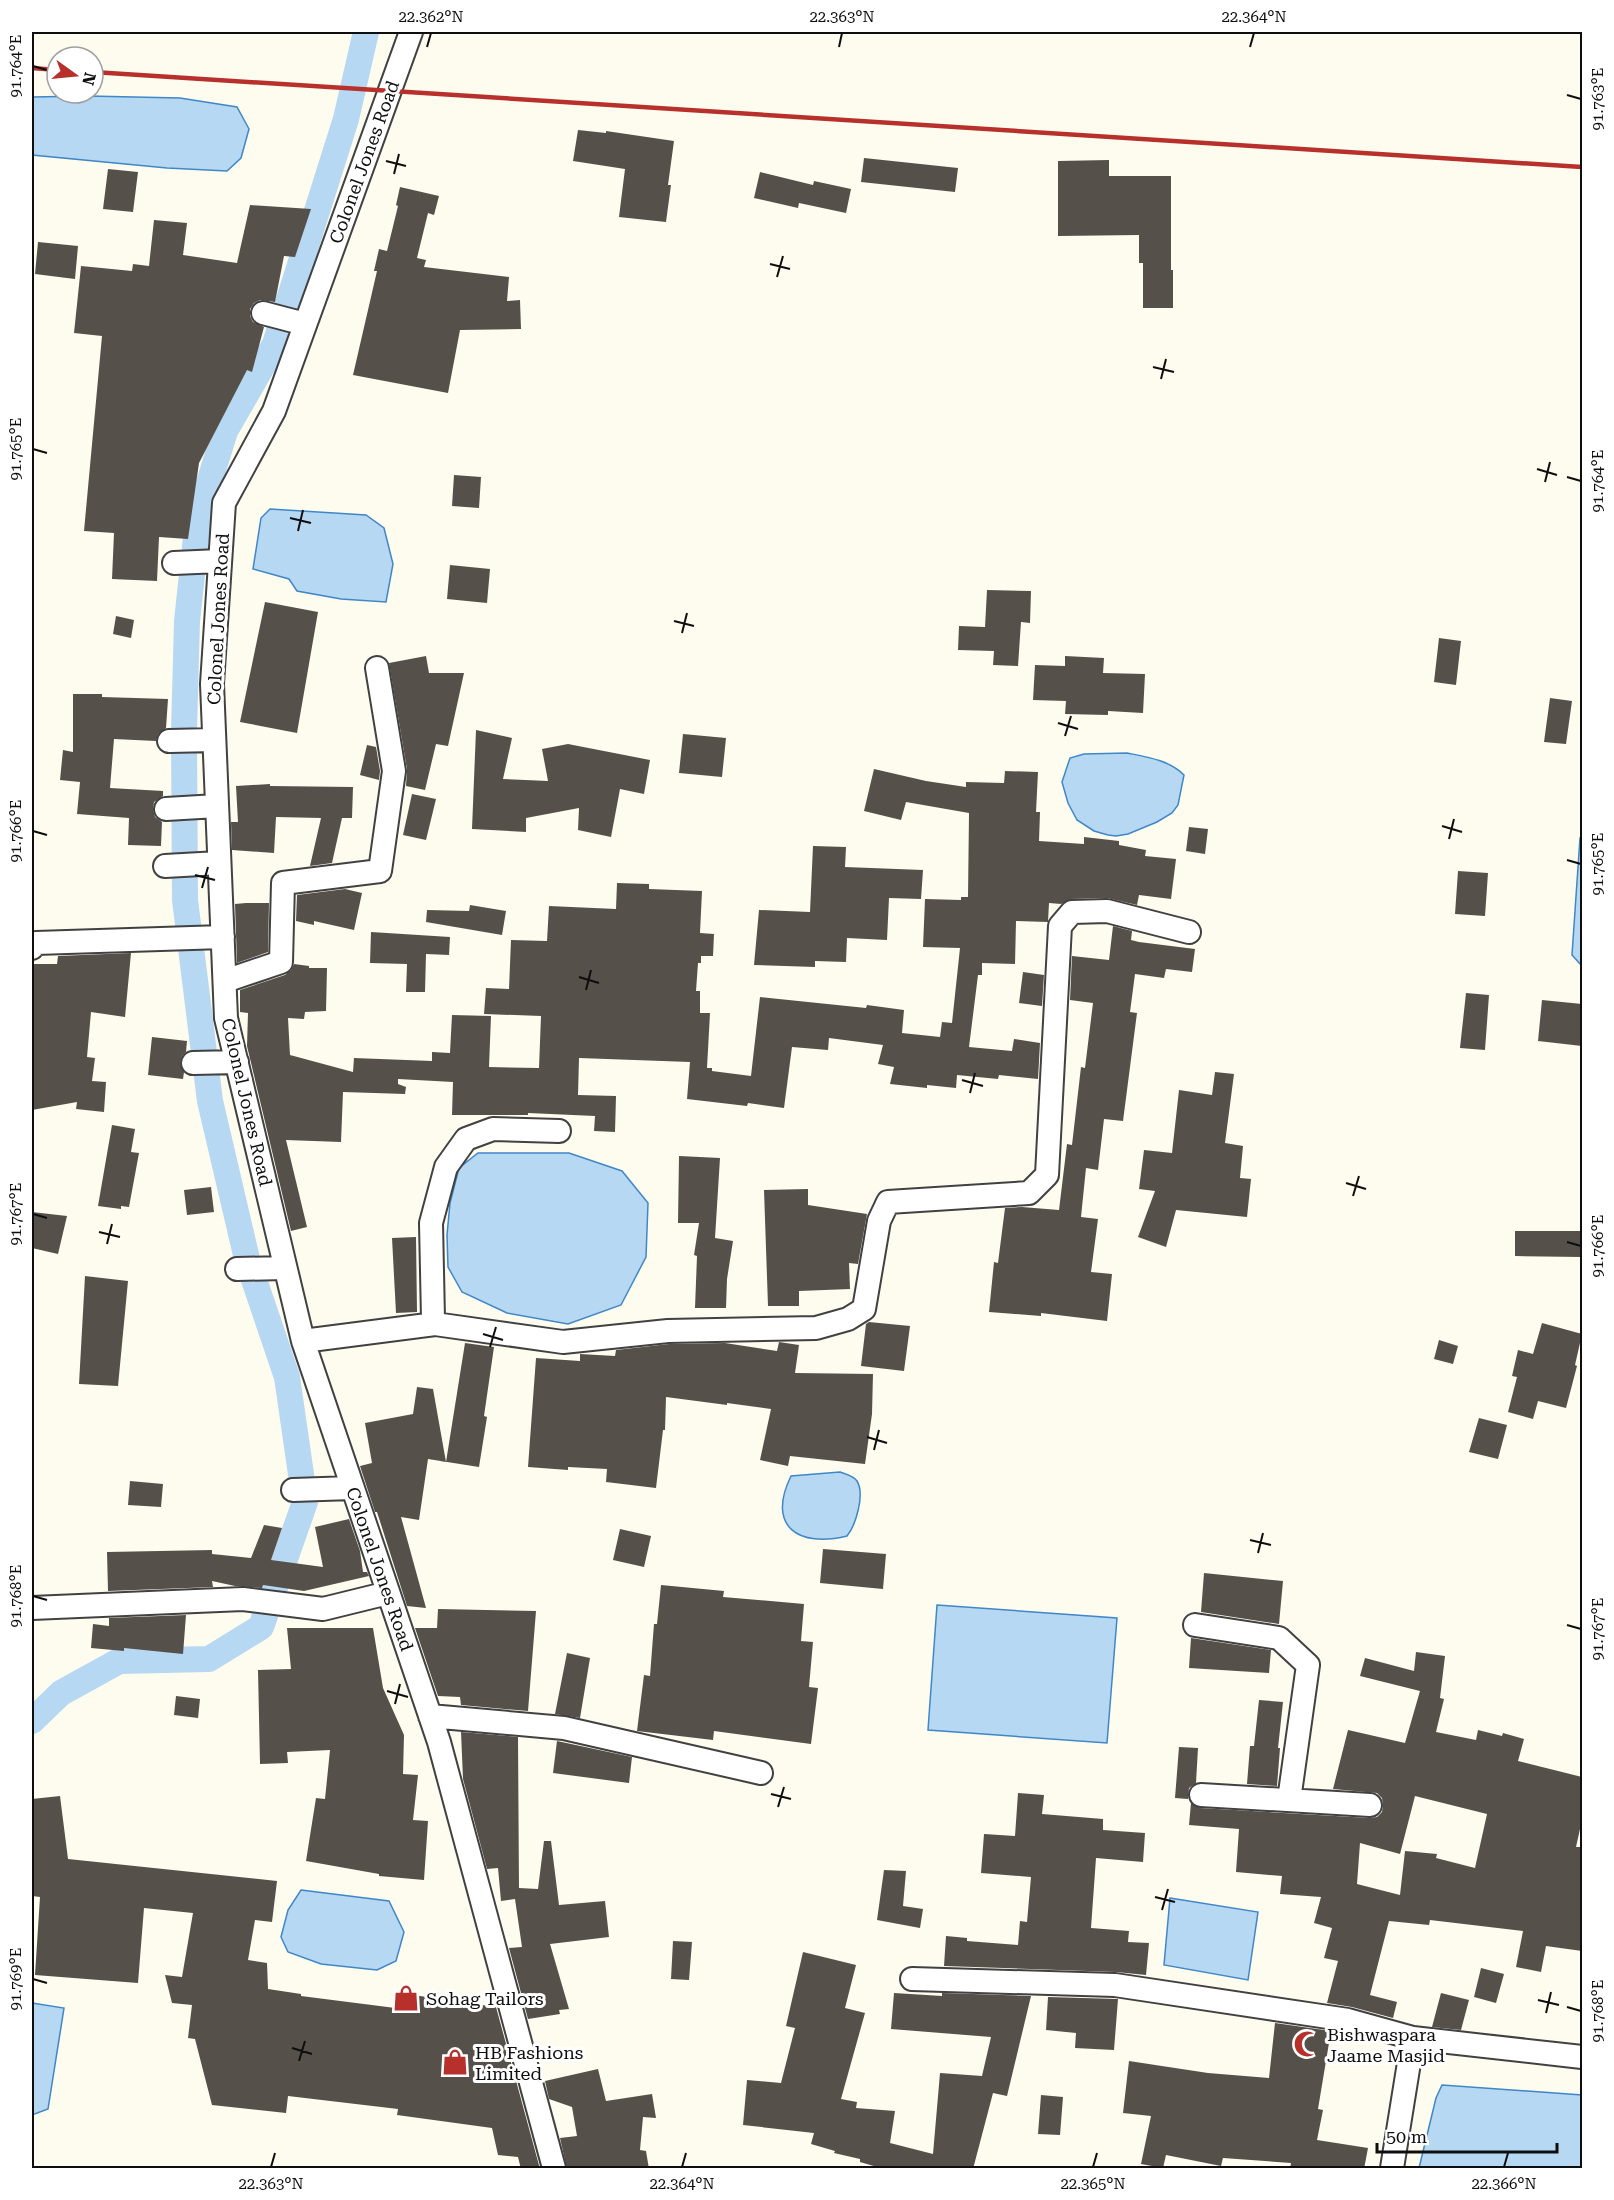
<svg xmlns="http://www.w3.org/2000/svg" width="1614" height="2200" viewBox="0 0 1614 2200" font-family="'Roboto Serif',serif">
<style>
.water{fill:#b6d8f3;stroke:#4087c7;stroke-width:1.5}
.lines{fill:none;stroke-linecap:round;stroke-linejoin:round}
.canal{stroke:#b6d8f3;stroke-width:26}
.building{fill:#56504a;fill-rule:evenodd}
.minor-casing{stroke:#414141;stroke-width:26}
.minor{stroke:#fff;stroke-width:22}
.rail{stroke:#b7302c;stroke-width:4.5}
.ticks{fill:none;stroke:#0e0e0e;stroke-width:2}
.labels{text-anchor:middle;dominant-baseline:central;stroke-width:6;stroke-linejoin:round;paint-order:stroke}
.street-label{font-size:18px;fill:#0e0e0e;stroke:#fff}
.poi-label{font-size:18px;fill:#0e0e0e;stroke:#fff;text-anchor:start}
.neatline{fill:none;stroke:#0e0e0e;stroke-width:2}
.ticks-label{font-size:15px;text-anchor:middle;fill:#0e0e0e}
</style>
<rect width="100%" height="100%" fill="#fefcef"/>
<path class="water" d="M88,96L180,98L237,107L249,129L241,158L227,171L167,168L32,155V97Z
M270,509L366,515L384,528L393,564L386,602L341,599L297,591L289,579L253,569L261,518Z
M1127,753C1147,757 1169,760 1184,775L1178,805L1172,813L1157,822L1128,834L1116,836L1108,835L1094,831L1077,820L1068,803L1062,782L1070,758L1084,754Z
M1582,835V966L1572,955L1580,838Z
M478,1153H569L622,1171L648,1203L646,1257L621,1305L568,1324L507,1313L462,1292L448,1267L447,1235L450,1203L459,1168Z
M840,1472C845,1474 854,1476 857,1481C865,1494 856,1525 847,1536C799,1548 766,1527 791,1476Z
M937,1605L1117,1618L1107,1743L928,1730Z
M301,1890L389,1901L404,1932L396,1961L377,1970L321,1964L288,1952L281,1937L288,1910Z
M1170,1898L1258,1912L1248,1980L1164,1965Z
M32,2003L64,2008L48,2109L32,2115Z
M1442,2085L1582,2095V2168H1419L1436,2098Z"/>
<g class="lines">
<path class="canal" d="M32,1721L61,1693L119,1661L209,1659L261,1627L305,1502L287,1377L247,1259L210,1101L185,900L184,732L187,621L198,519L225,431L275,344L346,119L366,32"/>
</g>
<path class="building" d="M578,130L606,133V131L674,141L668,185H671L666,222L619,217L625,169L573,161Z
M864,158L958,168L955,192L861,182Z
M1109,160V176H1171V270H1173V308H1143V263H1139V235L1058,236V161Z
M108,169L138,172L133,212L103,209Z
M760,172L813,185L814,181L851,189L846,213L799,203L798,208L754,198Z
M400,187L439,196L434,215L428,213L417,258L426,260L424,267L509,277L507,301L520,300L521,329L460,330L448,393L353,375L377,271H374L379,249L387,251L398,206L396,205Z
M250,205L311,209L295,257L284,256L275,302L260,300L254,303L250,309V316L253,322L264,327L252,372L247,370L199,463L188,539L159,537L157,581L112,579L114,533L84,531L102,336L74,333L81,266L132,271L133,264L149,266L154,220L187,223L183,255L237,263Z
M38,242L78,246L75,279L35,274Z
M454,475L481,477L479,508L452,506Z
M450,565L490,569L487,603L447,599Z
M987,590L1031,591L1030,623L1021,622L1018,666L993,665L994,651L958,650L959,626L985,627Z
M265,602L318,612L297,733L240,722Z
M116,616L134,620L131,638L113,634Z
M1439,638L1461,641L1456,685L1434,682Z
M426,656L429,673H464L448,746L436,744L425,790L406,786L407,769L389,663Z
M1065,656L1104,658L1103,673L1145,674L1143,713L1108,711V715L1065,714L1066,701L1033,700L1035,665L1065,666Z
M73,694H102V697L168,699L166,728L158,734L156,741L114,739L110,788L163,791V796L154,802L153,809L155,817L162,822L161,846L128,845L129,818L77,814L80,782L60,780L63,750L73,752Z
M1550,698L1572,701L1566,744L1544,742Z
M476,730L512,738L503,779L548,781L542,749L568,744L650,760L644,794L620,789L611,837L578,830L579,808L526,818V832L472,829Z
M683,734L726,738L722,777L679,773Z
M367,745L376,747L380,771L379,780L360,775Z
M874,769L926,781L966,787V782L1004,783L1005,771L1038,772L1036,812H1040L1039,841L1084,844V837L1119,841V845L1146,850L1145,856L1176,859L1171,899L1139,895L1137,905L1107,898L1071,899L1061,904L1049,903L1048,922L1016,921L1015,964L982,963V975H978L969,1047L1012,1051L1014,1039L1040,1043L1038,1079L999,1075L998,1079L957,1075L956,1088L927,1085V1088L890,1084L894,1067L878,1064L883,1045L829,1038L828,1050L792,1047L784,1108L748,1103L747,1106L687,1099L690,1062L579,1058L578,1095L616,1096L615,1132L594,1131L595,1116L528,1113V1115H452L453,1082L398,1079V1084L406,1087L405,1094L343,1092L341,1142L286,1140L307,1227L291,1231L247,1046L248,1013L240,1012V990L285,975L291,970L294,964L309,966V968H327L326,1011L305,1012L304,1019L288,1018L290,1055L353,1072L354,1058L432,1061V1052L450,1053L452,1015L491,1016L489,1067L539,1068L541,1016L484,1014L486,988L509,989L511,940L547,941L549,906L616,909L617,883L649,884V889L702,891L700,933L714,934L713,956H701V963H698L696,991H700V1013H710L707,1068H712V1071L751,1076L760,997L866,1008L867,1005L904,1010L902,1033L940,1037L942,1022L952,1023L960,948L923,947L925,899L961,900V897H968L969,813L906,802L901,820L864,811Z
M270,784V786L353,787L352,818H342L332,863L310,866L321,818L276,817L274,853L232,850L231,822H238L236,786Z
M412,794L436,799L426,840L403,835Z
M1189,827L1208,829L1205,854L1186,851Z
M813,846L846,847L845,867L923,870L921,899L889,898L887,940L847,938L846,962L815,961V967L754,965L759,910L810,912Z
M1458,871L1488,873L1485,916L1455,914Z
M345,889L362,893L354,930L314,921V925L296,921L297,895Z
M246,903H269L268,952L237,963L235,904Z
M470,905L506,911L502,935L426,922L427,910L469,911Z
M1113,926L1132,931L1131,940L1139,942L1195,949L1192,972L1166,969L1164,978L1135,974L1130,1012L1137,1013L1123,1121L1104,1119L1098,1170L1086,1168L1081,1217L1098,1219L1091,1272L1112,1274L1107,1321L1041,1313V1316L989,1312L994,1262L998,1263L1005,1208L1022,1207L1059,1210L1067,1144L1072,1145L1081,1067L1085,1068L1093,1003L1070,1000L1072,956L1109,960Z
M371,932L450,937L449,955L426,954L425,992H406L407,964L370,963Z
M131,953L125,1017L91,1012L87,1057L95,1058L92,1081L106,1082L104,1112L76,1109L77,1102L32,1110V964H57L58,956Z
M1023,972L1044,975L1042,1006L1019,1003Z
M1466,993L1489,995L1485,1050L1460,1048Z
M1542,1000L1582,1004V1046L1538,1041Z
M152,1037L187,1041L186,1052L182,1056L180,1063L184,1072L183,1079L148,1075Z
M1215,1072L1234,1074L1225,1143L1243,1146L1240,1178L1251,1179L1247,1217L1176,1210L1166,1247L1138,1237L1155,1191L1139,1189L1144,1150L1172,1153L1179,1090L1212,1095Z
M112,1125L135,1129L131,1152L139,1153L129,1207L121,1206V1209L98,1206Z
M679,1156L720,1158L715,1238L733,1241L727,1279L726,1308H695L697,1256L694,1255L699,1223H678Z
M211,1187L214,1212L187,1215L184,1190Z
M808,1189V1205L867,1214L858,1264L849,1263L850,1289L799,1291V1306H768L764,1190Z
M32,1212L67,1216L58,1254L32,1248Z
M1515,1231H1582V1257L1515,1256Z
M416,1237L417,1312L396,1313L392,1238Z
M85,1276L128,1281L118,1386L79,1384Z
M869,1322L910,1326L904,1371L861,1366L866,1324Z
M1542,1323L1582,1334L1575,1365L1577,1366L1566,1408L1538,1401L1533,1419L1508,1412L1517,1377L1512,1376L1518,1350L1533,1354Z
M1439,1340L1458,1346L1453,1364L1434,1359Z
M779,1342L799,1345L795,1373L873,1374L872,1414L865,1464L790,1456L788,1466L760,1460L771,1409L727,1403V1405L666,1397L665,1430H663L656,1488L606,1482L607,1469L568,1467V1470L528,1467L536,1358L580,1361V1354L615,1356L616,1350L669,1344L725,1343L777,1351Z
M465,1343L494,1347L484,1416L487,1417L479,1467L428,1459L419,1520L401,1517L426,1608L407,1606L377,1512H375L360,1466L372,1463L365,1423L413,1414L417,1387L433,1389L446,1462Z
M1479,1418L1507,1425L1498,1459L1469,1452Z
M130,1481L163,1484L161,1507L128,1505Z
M349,1519L360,1551L363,1572H367L369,1576L304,1591L263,1585L262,1588L235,1586L212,1581L213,1587L108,1591L107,1552L212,1550V1554L251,1558L264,1525L282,1528L271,1560L323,1567L315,1527Z
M620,1529L651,1536L644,1567L613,1560Z
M823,1549L886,1554L883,1589L820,1583Z
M1204,1573L1283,1581L1279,1624L1201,1612Z
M661,1585L724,1591L723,1597L804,1604L801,1641L813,1642L809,1687L818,1688L811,1744L714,1731L713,1740L637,1731L644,1675L650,1676L654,1624H657Z
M438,1609L536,1611L528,1711L461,1705L460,1697L438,1696L415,1628H437Z
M186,1615L183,1654L124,1648V1651L91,1648L93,1624L109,1626V1618Z
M287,1628H373L383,1688L404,1735L403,1774L418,1775L413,1820L428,1821L424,1880L379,1876V1874L306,1861L316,1798L325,1799L330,1750L287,1752L288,1763L260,1764L258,1670L291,1669Z
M1191,1638L1271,1650L1269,1673L1189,1668Z
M1416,1652L1445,1656L1440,1698L1444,1699L1436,1732L1476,1740L1478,1730L1502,1736L1503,1733L1524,1739L1518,1761L1582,1777V1820L1576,1847H1582V1951L1546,1946L1541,1972L1516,1967L1523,1931L1430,1920L1429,1925L1389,1921L1370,1995L1397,2002L1393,2018L1352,2007L1327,2003L1338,1961L1324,1958L1332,1928L1314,1923L1321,1897L1280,1894L1282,1876L1236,1872L1239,1829L1189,1825L1191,1803L1200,1808L1369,1818L1377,1817L1382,1812L1383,1805L1382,1798L1377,1793L1333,1789L1348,1730L1405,1743L1420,1691L1360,1676L1365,1658L1414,1671ZM1415,1796L1487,1814L1475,1868L1436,1858L1437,1854L1405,1851L1400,1895L1357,1884L1360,1843L1400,1854Z
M567,1653L590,1658L580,1718L555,1714Z
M176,1696L200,1699L198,1718L174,1715Z
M1259,1700L1283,1702L1278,1748H1280L1277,1786L1247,1784L1250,1746H1254Z
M461,1732L518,1737L519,1888L538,1889L544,1841H551L559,1905L605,1901L609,1937L550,1944L569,2009L559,2010L560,2014L528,2019L509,1948L522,1947L515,1899L501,1901L498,1868L487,1869L463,1779Z
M557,1741L632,1757L629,1783L553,1773Z
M1179,1747L1198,1748L1196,1783L1189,1788L1188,1799L1175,1798Z
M1018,1793L1044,1795L1042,1814L1103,1819V1830L1145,1833L1143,1862L1096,1858L1091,1928L1129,1931L1128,1942L1149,1943L1146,1975L1116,1972L944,1966L946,1936L967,1938V1941L1018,1945L1020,1921L1027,1922L1031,1877L981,1873L984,1834L1015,1836Z
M60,1796L68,1859L277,1881L272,1922L255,1920L248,1960L267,1963L268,1989L301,1994V1996L411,2010L413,1995L496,2007L540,2169H521L518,2157L498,2155L492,2128L397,2115L398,2109L288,2096L286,2113L212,2105L195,2039L188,2038L192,2005L172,2003L165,1975L182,1977L193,1913L144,1908L138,1983L35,1975L40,1897L32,1896V1799Z
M884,1870L906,1871L903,1906L923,1909L920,1928L877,1920Z
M673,1941L692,1942L689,1980L671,1979Z
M803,1952L856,1965L845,2008L865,2013L841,2099L857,2102L856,2108L895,2111L890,2143L933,2154L940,2073L982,2076L991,2037L891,2029L894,1993L942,1996V1993L1031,1996L1007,2096L993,2093L973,2169H884L860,2162V2159L834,2153L835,2151L811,2144L814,2133L743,2125L747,2080L781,2083L795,2028L786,2026Z
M1481,1968L1504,1974L1496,2003L1474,1997Z
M1441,1993L1469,2000L1461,2030L1432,2027Z
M1048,1997L1118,1999L1114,2050L1075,2048L1076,2033L1046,2030Z
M1275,2023L1331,2031L1318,2109L1323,2110L1317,2140L1368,2148L1364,2169H1290L1291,2163L1223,2158L1221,2166L1166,2155L1163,2168L1141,2164L1151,2116L1123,2113L1129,2061L1208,2073L1269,2078Z
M598,2069L606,2101L652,2094L656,2118L643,2117L640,2150L646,2151L649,2169H567L560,2138L577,2136L572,2107L549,2099L545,2081Z
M1041,2095L1063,2097L1060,2135L1038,2134Z"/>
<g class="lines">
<g class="minor-casing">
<path id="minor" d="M411,32L274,411L224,503L212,684L226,1018L303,1341L439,1742L554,2168
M263,313L305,324
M174,563L220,561
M169,741L214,740
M166,809L217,806
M165,866L219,863
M32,948L36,943L223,937
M225,981L281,962L283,883L380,871L394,771L377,668
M193,1063L237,1062
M237,1269L285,1268
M435,1324L433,1319L431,1223L446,1167L466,1139L493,1129L559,1131
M303,1341L435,1324L563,1342L668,1331L816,1328L848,1319L864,1309L879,1221L888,1202L1029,1193L1047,1175L1060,926L1072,912L1107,911L1189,932
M293,1490L352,1488
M32,1608L243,1599L323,1609L388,1593
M1195,1625L1279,1638L1308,1665L1289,1800
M430,1716L564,1728L761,1773
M1201,1795L1370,1805
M912,1979L1115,1985L1348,2020L1413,2038L1582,2057
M1392,2168L1413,2038"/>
</g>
<use href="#minor" class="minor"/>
<path class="rail" d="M32,68L57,70
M93,72L1582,167"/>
</g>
<path class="ticks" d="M427,47L431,33M839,47L842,33M1250,47L1254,33M33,66L47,70M1567,95L1581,99M386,161L406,166M394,174L399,154M770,264L790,269M777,277L783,256M1153,367L1174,372M1161,379L1166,359M33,449L47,453M1537,469L1557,475M1567,477L1581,481M1545,482L1550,462M290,518L311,523M298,531L303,510M674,621L694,626M682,633L687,613M1058,723L1078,729M1065,736L1071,716M1442,826L1462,832M33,831L47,835M1449,839L1454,819M1567,860L1581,864M195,875L215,880M202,888L208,867M579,977L599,983M586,990L591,970M962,1080L983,1086M970,1093L975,1073M1346,1183L1366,1189M1353,1196L1359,1176M33,1214L47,1218M99,1232L120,1237M1567,1242L1581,1246M107,1244L112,1224M483,1334L503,1340M490,1347L496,1327M867,1437L887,1443M874,1450L879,1430M1250,1540L1271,1545M1258,1553L1263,1533M33,1596L47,1600M1567,1625L1581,1629M387,1691L408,1697M395,1704L400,1684M771,1794L791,1799M778,1807L784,1787M1155,1897L1175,1902M1162,1910L1168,1889M33,1979L47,1983M1538,2000L1559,2005M1567,2007L1581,2011M1546,2013L1551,1992M292,2048L312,2054M299,2061L305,2041M271,2167L275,2153M682,2167L686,2153M1093,2167L1097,2153M1504,2167L1508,2153"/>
<defs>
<g id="shop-bare" transform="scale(2.07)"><path d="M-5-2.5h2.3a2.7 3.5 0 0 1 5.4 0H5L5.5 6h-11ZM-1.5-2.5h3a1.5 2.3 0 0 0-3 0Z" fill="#b7302c" stroke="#fff" stroke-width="2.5" paint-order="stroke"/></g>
<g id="mosque-bare" transform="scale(2.07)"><path d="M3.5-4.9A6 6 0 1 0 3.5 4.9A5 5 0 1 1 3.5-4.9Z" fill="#b7302c" stroke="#fff" stroke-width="2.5" paint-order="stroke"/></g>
</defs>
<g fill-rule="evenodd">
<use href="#shop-bare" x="406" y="1998"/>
<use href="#mosque-bare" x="1307" y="2044"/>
<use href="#shop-bare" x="455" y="2062"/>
</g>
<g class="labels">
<g class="street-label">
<text transform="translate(364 162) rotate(-70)">Colonel Jones Road</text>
<text transform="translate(218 619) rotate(-87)">Colonel Jones Road</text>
<text transform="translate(247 1102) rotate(77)">Colonel Jones Road</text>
<text transform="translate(380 1569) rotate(71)">Colonel Jones Road</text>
</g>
<g class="poi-label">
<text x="426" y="1998">Sohag Tailors</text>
<text x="1327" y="2034">Bishwaspara<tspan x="1327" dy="21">Jaame Masjid</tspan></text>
<text x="475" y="2052">HB Fashions<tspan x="475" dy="21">Limited</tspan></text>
</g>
</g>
<rect width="1614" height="2200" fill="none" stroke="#ffffff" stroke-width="66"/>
<g transform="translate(75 75) rotate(105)"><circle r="28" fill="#ffffff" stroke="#9f9f9f" stroke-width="1.5"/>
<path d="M0-4.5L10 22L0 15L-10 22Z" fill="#b7302c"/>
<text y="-9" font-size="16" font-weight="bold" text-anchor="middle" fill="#0e0e0e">N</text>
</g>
<path d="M1377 2143v9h180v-9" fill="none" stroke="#0e0e0e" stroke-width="3"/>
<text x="1386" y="2143" font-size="18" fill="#0e0e0e" stroke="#ffffff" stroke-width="4.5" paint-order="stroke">50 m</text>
<rect x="33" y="33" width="1548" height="2134" class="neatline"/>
<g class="ticks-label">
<text x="431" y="22">22.362°N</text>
<text x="842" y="22">22.363°N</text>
<text x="1254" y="22">22.364°N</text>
<text transform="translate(16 66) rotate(-90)" y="5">91.764°E</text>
<text transform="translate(1598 99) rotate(-90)" y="5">91.763°E</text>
<text transform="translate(16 449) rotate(-90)" y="5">91.765°E</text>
<text transform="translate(1598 481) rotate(-90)" y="5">91.764°E</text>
<text transform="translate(16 831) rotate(-90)" y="5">91.766°E</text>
<text transform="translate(1598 864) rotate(-90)" y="5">91.765°E</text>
<text transform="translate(16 1214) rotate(-90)" y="5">91.767°E</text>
<text transform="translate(1598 1246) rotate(-90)" y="5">91.766°E</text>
<text transform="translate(16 1596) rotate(-90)" y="5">91.768°E</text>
<text transform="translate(1598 1629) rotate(-90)" y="5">91.767°E</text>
<text transform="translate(16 1979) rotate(-90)" y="5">91.769°E</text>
<text transform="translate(1598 2011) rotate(-90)" y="5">91.768°E</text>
<text x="271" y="2189">22.363°N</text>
<text x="682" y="2189">22.364°N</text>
<text x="1093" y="2189">22.365°N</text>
<text x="1504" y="2189">22.366°N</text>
</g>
</svg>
